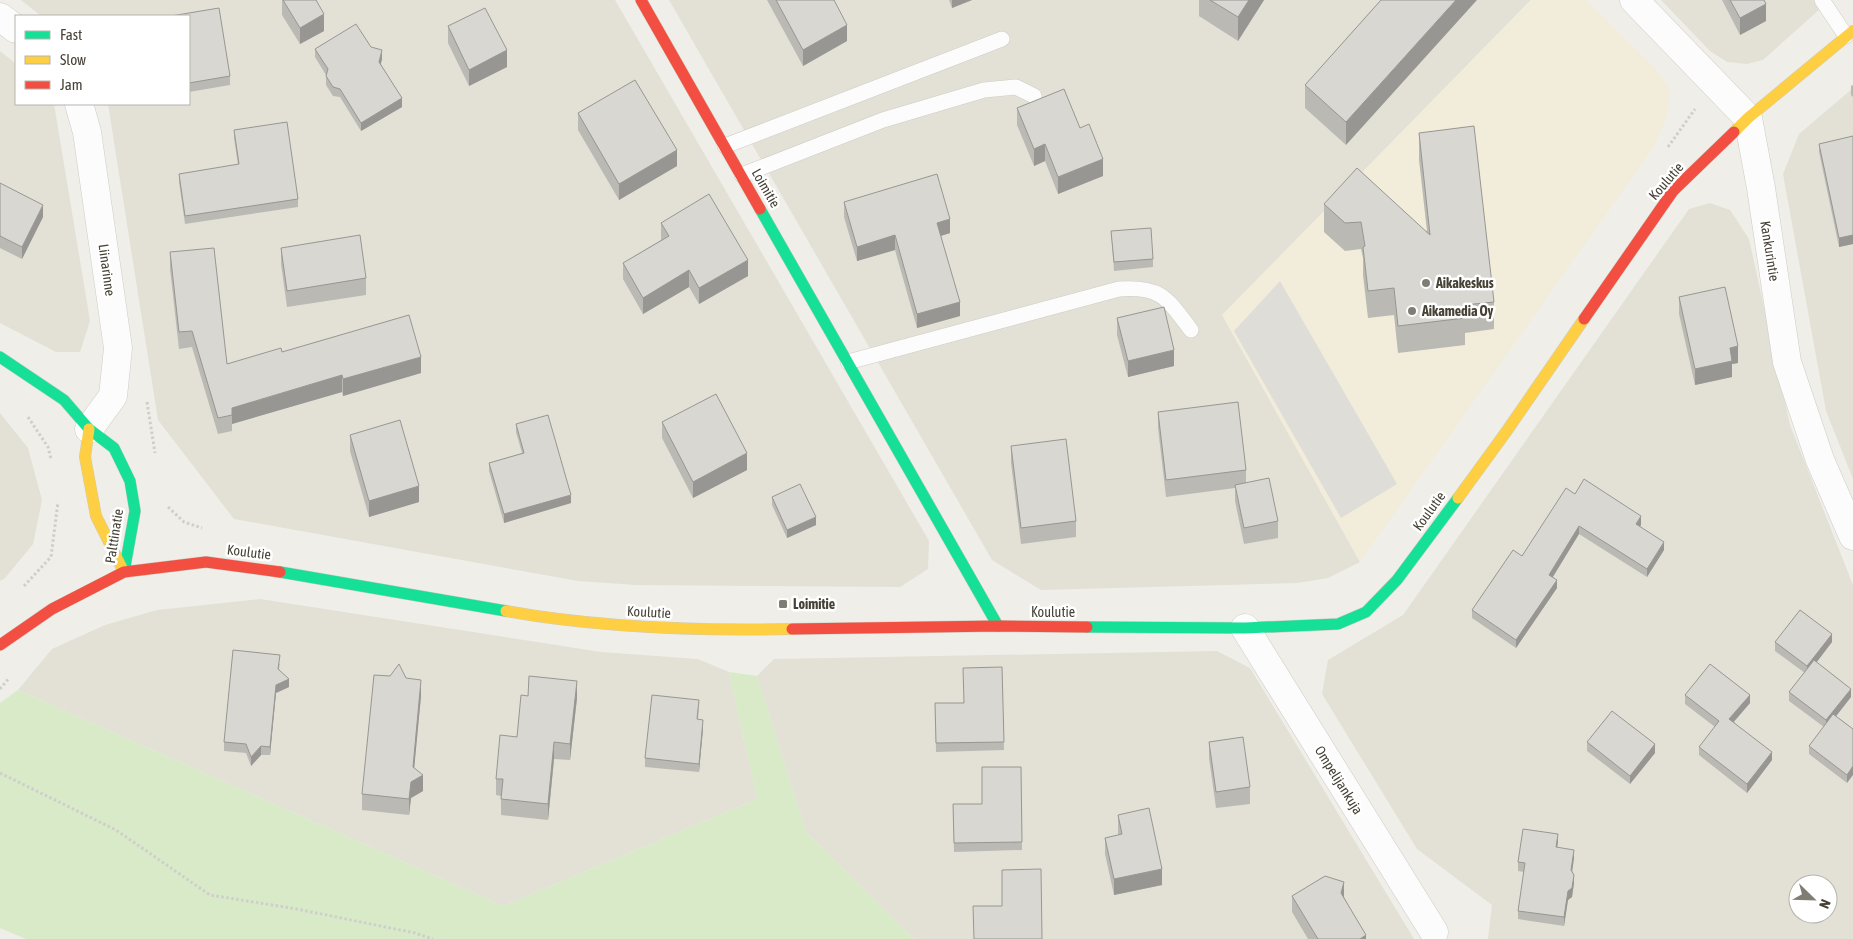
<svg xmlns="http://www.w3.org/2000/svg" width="1853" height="939" viewBox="0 0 1853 939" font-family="'Asap Condensed',sans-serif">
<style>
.residential{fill:#e3e1d5;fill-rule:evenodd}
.commercial{fill:#f2ecdb}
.green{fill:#d8eac8}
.parking{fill:#deddd8}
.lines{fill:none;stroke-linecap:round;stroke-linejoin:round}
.lane-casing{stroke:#cdccc6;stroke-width:16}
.street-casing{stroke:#cdccc6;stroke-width:29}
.fast-casing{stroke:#ceccbf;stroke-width:12}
.slow-casing{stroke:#ceccbf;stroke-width:12}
.jam-casing{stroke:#ceccbf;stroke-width:12}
.path{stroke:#d0ceca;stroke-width:3;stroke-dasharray:2.5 2.5;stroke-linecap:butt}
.lane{stroke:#fdfcfc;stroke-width:15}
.street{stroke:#fdfcfc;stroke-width:28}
.fast{stroke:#16e098;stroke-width:11}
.slow{stroke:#ffcf43;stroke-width:11}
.jam{stroke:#f24e42;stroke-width:11}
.wall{fill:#bbb9b4}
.shaded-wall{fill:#989692}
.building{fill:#d9d7d1;stroke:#989692}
.poi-dot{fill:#807e74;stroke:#fff;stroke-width:2}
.labels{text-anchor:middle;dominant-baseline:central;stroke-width:5;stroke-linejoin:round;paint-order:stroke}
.street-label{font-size:14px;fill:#454135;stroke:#fff}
.poi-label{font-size:14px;font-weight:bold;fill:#454135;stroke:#fff;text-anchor:start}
</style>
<rect width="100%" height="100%" fill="#efeee8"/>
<path class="residential" d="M21,0H615L929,541L928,569L900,587L636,585L578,581L234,519L158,420L108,104H189V16H41Z
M669,0H1531L1223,315L1360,562L1328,578L1297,583L1041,590L992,560Z
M1661,0H1830L1763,60L1747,64L1727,62L1710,51Z
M0,51L16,64V104H54L90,321L80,352H56L0,323Z
M1853,88V479L1826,411L1783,174L1799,134Z
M1710,203L1730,210L1749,239L1790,425L1853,585V939H1488L1492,905L1417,849L1322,694L1328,660L1403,615L1689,209ZM1798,884H1828V914H1798Z
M0,413L28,448L42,500L33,544L5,578L0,581Z
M260,599L601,652L698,659L729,672L757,799L503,906L18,690L52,649L105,625L157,610Z
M1217,651L1250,668L1414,939H914L806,832L757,676L774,659Z"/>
<path class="commercial" d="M1531,0H1586L1656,69L1670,89L1667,116L1655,145L1360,562L1222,315Z"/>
<path class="green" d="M729,672L757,676L806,832L914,939H26L0,928V703L18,690L503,906L757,799Z"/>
<path class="parking" d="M1280,281L1397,484L1341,518L1234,331Z"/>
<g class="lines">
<g class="lane-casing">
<path id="lane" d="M1822,0L1846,36
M725,146L1002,39
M742,175L883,120L984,90L1016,87L1034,96
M848,362L1119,289C1161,286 1167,298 1191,330"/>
</g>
<g class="street-casing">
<path id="street" d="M1634,0L1748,118L1761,188L1787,362L1820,460L1853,536
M0,17L16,29
M79,104L87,132L118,348L113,396L89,429
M1245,628L1434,932"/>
</g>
<g class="fast-casing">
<path id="fast" d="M760,209L998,626
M0,357L64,400L89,429L114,448L130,481L135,511L124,572
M280,572L506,611
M1087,627L1245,628L1338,624L1366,612L1397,580L1458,498"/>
</g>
<g class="slow-casing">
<path id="slow" d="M1734,132L1748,118L1853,31
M89,429L85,457L96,516L124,572
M1458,498L1506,432L1584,319
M506,611C600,628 696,631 792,629"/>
</g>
<g class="jam-casing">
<path id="jam" d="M641,0L760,209
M1584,319L1673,191L1734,132
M792,629L998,626L1087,627
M0,645L52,609L124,572L206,562L280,572"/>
</g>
<path class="path" d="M1668,147L1695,109
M147,402L155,453
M28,417L48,447L51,459
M168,507L184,522L202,528
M24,586L51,557L58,502
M0,689L9,678
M0,773L116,830L210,895L297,909L415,933L433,939"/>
<use href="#lane" class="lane"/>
<use href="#street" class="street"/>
<use href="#fast" class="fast"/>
<use href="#slow" class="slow"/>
<use href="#jam" class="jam"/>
</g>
<path class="wall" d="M282,0H316L324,31L300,44L282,15Z
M767,0H834L847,41L803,66Z
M949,0H972L952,8Z
M1199,0H1264L1238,41L1199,16Z
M1381,0L1346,145L1305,108V85Z
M1722,0H1764L1766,21L1740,35Z
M189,16L230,76V85L189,92Z
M448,26L507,67L469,86L448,43Z
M371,47L382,59L381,64L402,107L361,131L340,97L333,96L326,85V75L315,57V49Z
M1853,85V97L1851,95V86Z
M1017,108L1080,128L1103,176L1058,194L1045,161L1034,166L1017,125Z
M578,113L677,166L619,200L578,130Z
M234,130L298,199V207L185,224L179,182V174L238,165L234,138Z
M1419,133L1494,302V329L1465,333V345L1398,353L1394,315L1368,318L1363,275V258L1361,249L1345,251L1324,232V204L1427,231L1419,160Z
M1853,136V244L1839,247L1819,152V144Z
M0,183L43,217L22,259L0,248Z
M844,202L950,233L941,236L960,316L917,328L895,250L857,261L844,217Z
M661,223L748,276L699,304L689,287L643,314L623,279V263L661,240Z
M1111,231L1153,259V267L1114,271Z
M281,248L366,278V295L287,307L281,264Z
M170,252L227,364L282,352L421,373L343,396L342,392L232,424V431L218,434L192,347L179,349L170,269Z
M1679,297L1738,363L1732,364V377L1695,385L1679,314Z
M1117,318L1174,366L1128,377L1117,335Z
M1158,412L1246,470V483L1278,521V538L1244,544L1235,501V488L1166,497L1158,428Z
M662,422L747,470L693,498L662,438Z
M516,424L571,503L504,523L489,471V463L522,453L516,432Z
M350,435L419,502L369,517L350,451Z
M1011,446L1076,521V537L1021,544L1011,463Z
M1575,494L1641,525L1640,526L1664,550L1647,577L1579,534L1553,577L1557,588L1516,648L1472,618V610L1522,556Z
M772,497L816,525L787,538L772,505Z
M1775,642H1832L1816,662L1851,697L1836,716L1853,729L1847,783L1809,754V746L1824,727L1789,701V692L1805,673L1775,651Z
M280,663L279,669L289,687L276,693L270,755H261L251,766L246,753L224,751V742Z
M1002,667L1004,750L936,752L935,703H963Z
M406,678L421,696L414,768L423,791L411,798L409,815L362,810V794Z
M1685,695L1750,703L1734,722L1772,760L1747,793L1699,755V747L1715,727L1685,704Z
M528,696L577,698L570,760L554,759L548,820L501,815V796L496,795V779L517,737Z
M699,708L698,719L703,729L699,772L645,767V758Z
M1209,742L1250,787V804L1216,808L1209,758Z
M1587,742L1655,753L1630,784L1587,751Z
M1021,767L1022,850L954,852L953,804H982Z
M1118,815L1162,885L1114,895L1105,854V838L1118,835Z
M1558,842L1557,847L1574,858L1572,872L1574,883L1572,897L1568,900L1564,926L1518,919V911L1524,872L1518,871V862Z
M1292,896L1344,897L1366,939H1308L1292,912Z"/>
<path class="shaded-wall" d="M952,0H972L952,8Z
M1249,0H1264L1238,41V17Z
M1456,0H1477L1346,145V122Z
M1766,4V21L1740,35V18Z
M324,14V31L300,44V28Z
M847,25V41L803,66V50Z
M382,50V59L379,70V62Z
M507,50V67L469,86V70Z
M402,98V107L361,131V123Z
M1045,144V161L1034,166V149Z
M677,150V166L619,200V184Z
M1103,159V176L1058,194V177Z
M43,205V217L22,259V247Z
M950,219V233L937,237V223Z
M895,235V250L857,261V247Z
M1853,235V244L1839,247V238Z
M748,260V276L699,304V288Z
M689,270V287L643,314V298Z
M960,302V316L917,328V314Z
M1738,346V363L1732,364V377L1695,385V369L1730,348Z
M1174,350V366L1128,377V361Z
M421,357V373L343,396V379Z
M342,375V392L232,424V408Z
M747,453V470L693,498V482Z
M419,486V502L369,517V501Z
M571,495V503L504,523V514Z
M1641,516V525L1636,532V524Z
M816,517V525L787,538V530Z
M1579,526V534L1549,583V575Z
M1664,542V550L1647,577V569Z
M1557,580V588L1516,648V640Z
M1832,634V642L1807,675V666Z
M289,679V687L276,693L270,755V747L276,685Z
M421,680V696L413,781L423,775V791L411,798L409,815V799Z
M577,681V698L570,760V744Z
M1851,689V697L1826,729V720Z
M1750,695V703L1729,727V719Z
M703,720V729L699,772V764Z
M554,742V759L548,820V804Z
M1655,744V753L1630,784V776Z
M261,746V755L251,766V757Z
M1772,752V760L1747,793V784Z
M1853,766V775L1847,783V775Z
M1558,834V842L1556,855V847Z
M1574,850V858L1571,879V870Z
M1162,869V885L1114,895V879Z
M1574,875V883L1572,897L1568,900L1564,926V917L1568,891Z
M1344,882V899L1341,893Z
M1366,935V939H1360Z"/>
<path class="building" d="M283,0H316L324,14L300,28Z
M776,0H834L847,25L803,50Z
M1210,0H1249L1238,17Z
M1381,0H1456L1346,122L1305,85Z
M1730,0H1764L1766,4L1740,18Z
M219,8L230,76L189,83V16H171Z
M485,8L507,50L469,70L448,26Z
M356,24L371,47L382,50L379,62L402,98L361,123L340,89L333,87L326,76L328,69L315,49Z
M635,80L677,150L619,184L578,113Z
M1064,89L1080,128L1089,124L1103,159L1058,177L1045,144L1034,149L1017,108Z
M287,122L298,199L185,216L179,174L239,164L234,130Z
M1474,126L1494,302L1464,305L1465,318L1398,326L1394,288L1368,291L1363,247L1365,246L1361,222L1345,223L1324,204L1357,168L1430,235L1419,133Z
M1853,136V235L1839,238L1819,144Z
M937,174L950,219L937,223L960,302L917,314L895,235L857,247L844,202Z
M0,183L43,205L22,247L0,236Z
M709,194L748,260L699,288L689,270L643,298L623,263L669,236L661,223Z
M1151,228L1153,259L1114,262L1111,231Z
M360,235L366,278L287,291L281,248Z
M214,248L227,364L281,348L282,352L409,315L421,357L343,379L342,375L232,408V415L218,418L192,331L179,332L170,252Z
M1725,287L1738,346L1730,348L1732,361L1695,369L1679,297Z
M1164,307L1174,350L1128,361L1117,318Z
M716,394L747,453L693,482L662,422Z
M1238,402L1246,470L1166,480L1158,412Z
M548,415L571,495L504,514L489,463L524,453L516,424Z
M400,420L419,486L369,501L350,435Z
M1066,439L1076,521L1021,528L1011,446Z
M1269,478L1278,521L1244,528L1235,485Z
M1584,479L1641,516L1636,524L1664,542L1647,569L1579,526L1549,575L1557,580L1516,640L1472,610L1513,550L1522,556L1566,488L1575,494Z
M800,484L816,517L787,530L772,497Z
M1800,610L1832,634L1807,666L1775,642Z
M233,650L280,655L278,669L289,679L276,685L270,747L261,746L251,757L246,744L224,742Z
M1814,660L1851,689L1826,720L1789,692Z
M399,664L406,678L421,680L413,767L423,775L411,782L409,799L362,794L374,675L390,676Z
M1710,664L1750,695L1729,719L1772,752L1747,784L1699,747L1719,721L1685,695Z
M1002,667L1004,742L936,743L935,703H964L963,668Z
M529,676L577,681L570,744L554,742L548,804L501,799L503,779H496L500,735L517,737L521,695L528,696Z
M652,695L699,700L697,719L703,720L699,764L645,758Z
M1612,711L1655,744L1630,776L1587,742Z
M1833,714L1853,729V766L1847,775L1809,746Z
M1243,737L1250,787L1216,792L1209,742Z
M982,767H1021L1022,842L954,843L953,804H982Z
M1149,808L1162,869L1114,879L1105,838L1122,834L1118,815Z
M1523,829L1558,834L1556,847L1574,850L1571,870L1574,875L1572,888L1568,891L1564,917L1518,911L1525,863L1518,862Z
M1041,869L1042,939H974L973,906H1002V870Z
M1325,876L1344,882L1341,893L1366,935L1360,939H1318L1292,896Z"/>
<g class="poi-dot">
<circle cx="1426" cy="283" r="5"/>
<circle cx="1412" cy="311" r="5"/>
<rect x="778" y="599" width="10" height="10" rx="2.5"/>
</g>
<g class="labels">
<g class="street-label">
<text transform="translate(1666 181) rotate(-49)">Koulutie</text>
<text transform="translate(766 188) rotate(60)">Loimitie</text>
<text transform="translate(1770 251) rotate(81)">Kankurintie</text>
<text transform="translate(107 270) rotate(82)">Liinarinne</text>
<text transform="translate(1429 511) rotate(-54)">Koulutie</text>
<text transform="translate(114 536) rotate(-81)">Palttinatie</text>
<text transform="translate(249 552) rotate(7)">Koulutie</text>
<text transform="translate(649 612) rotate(3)">Koulutie</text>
<text x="1053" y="612">Koulutie</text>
<text transform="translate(1339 780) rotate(58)">Ompelijankuja</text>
</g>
<g class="poi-label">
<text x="1436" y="283">Aikakeskus</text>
<text x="1422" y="311">Aikamedia Oy</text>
<text x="793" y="604">Loimitie</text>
</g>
</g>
<rect x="15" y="15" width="175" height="90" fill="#ffffff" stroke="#b5b3ae"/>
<rect x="25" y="31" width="25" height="8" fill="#16e098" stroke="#b5b3ae"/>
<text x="60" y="40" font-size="15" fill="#454135">Fast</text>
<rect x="25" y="56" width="25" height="8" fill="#ffcf43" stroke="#b5b3ae"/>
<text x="60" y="65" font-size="15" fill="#454135">Slow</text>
<rect x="25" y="81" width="25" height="8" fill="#f24e42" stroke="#b5b3ae"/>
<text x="60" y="90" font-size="15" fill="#454135">Jam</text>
<g transform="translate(1813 899) rotate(113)"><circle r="24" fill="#ffffff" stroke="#b5b3ae"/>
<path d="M0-4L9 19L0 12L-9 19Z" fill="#807e74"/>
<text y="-8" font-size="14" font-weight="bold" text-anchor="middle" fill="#454135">N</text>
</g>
</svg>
